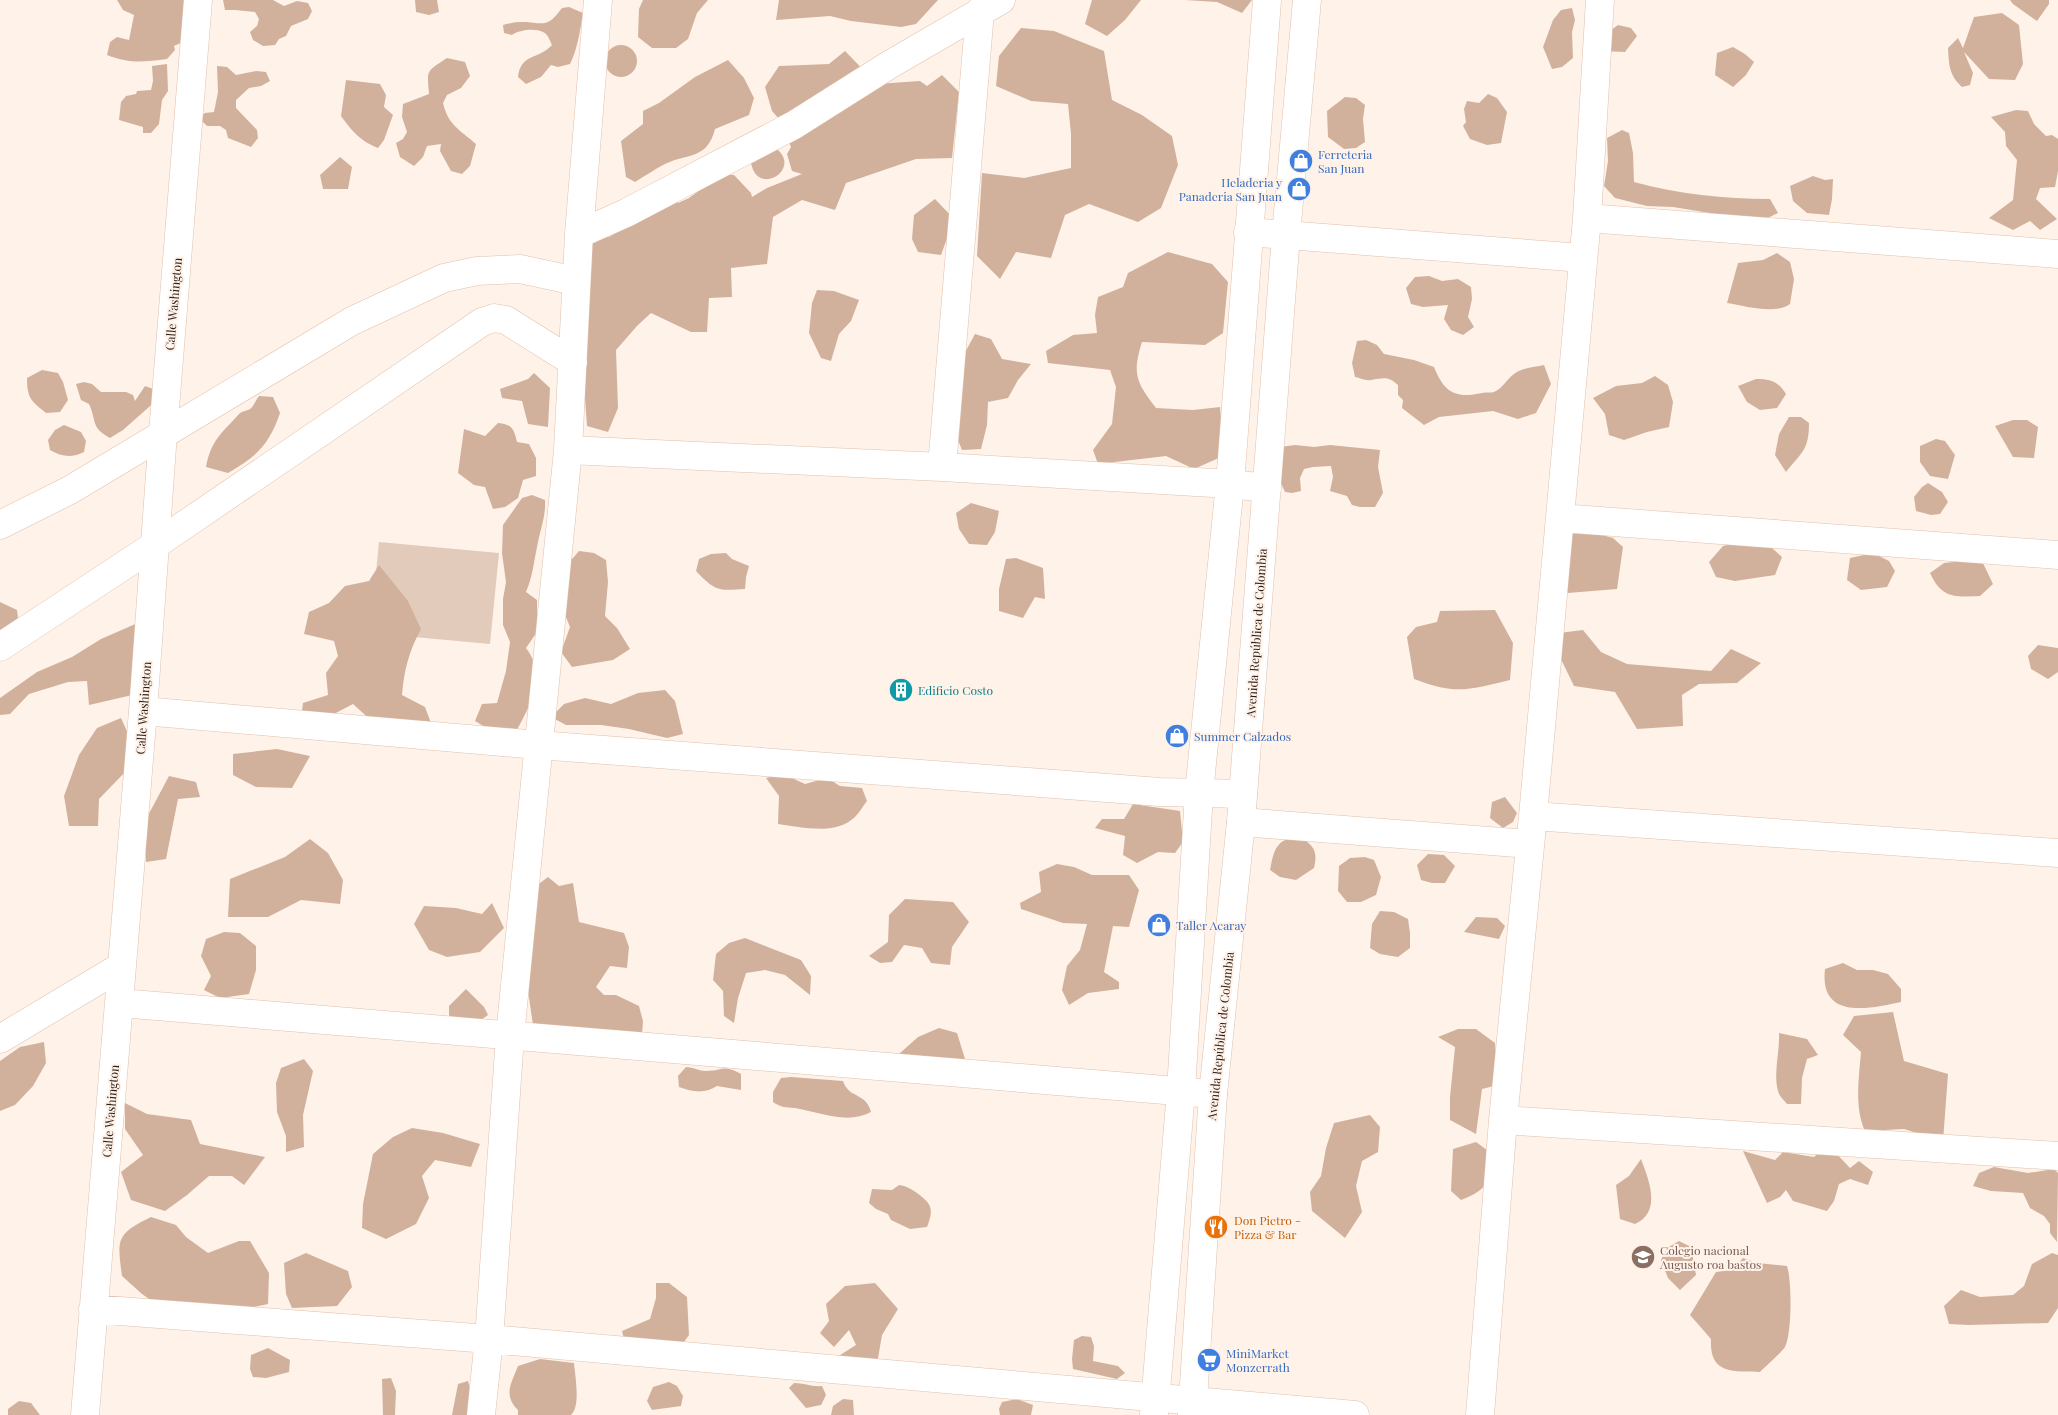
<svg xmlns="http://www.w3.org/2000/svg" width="2058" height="1415" viewBox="0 0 2058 1415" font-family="'Playfair Display',serif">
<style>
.green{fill:#e3cbbb}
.forest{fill:#d1b19c}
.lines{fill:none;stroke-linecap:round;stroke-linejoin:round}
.street-casing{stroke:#e0c1ac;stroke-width:29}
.secondary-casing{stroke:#e0c1ac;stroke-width:29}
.street{stroke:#fff;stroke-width:28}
.secondary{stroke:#fff;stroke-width:28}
.labels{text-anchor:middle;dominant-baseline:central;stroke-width:4;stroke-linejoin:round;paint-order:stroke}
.shop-label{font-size:12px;fill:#366cbe;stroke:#fff2e9;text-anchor:start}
.street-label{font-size:12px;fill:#2b1f18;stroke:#fff2e9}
.culture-label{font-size:12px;fill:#0d838f;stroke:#fff2e9;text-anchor:start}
.food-label{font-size:12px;fill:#c56008;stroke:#fff2e9;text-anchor:start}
.education-label{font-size:12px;fill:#785e54;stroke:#fff2e9;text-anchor:start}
</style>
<rect width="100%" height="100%" fill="#fff2e9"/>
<path class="green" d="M379,542L499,553L490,644L370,633Z"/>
<path class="forest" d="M117,0H197L189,39L174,46L175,50L167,59C143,62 130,64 107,55L110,42L117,37L129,40L134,15L123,10Z
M223,0H273L284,6L297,1L308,3L312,11L308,19L291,26L286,36L279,39L275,45L263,46L253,40L250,32L257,26L259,19L255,12L235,10H225Z
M415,0H437L439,12L429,15L416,12Z
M643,0H708L697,13L688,39L676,48H652L638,37L639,9Z
M779,0H938L916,24L901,27L851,21L830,16L776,20Z
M1092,0H1141L1125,20L1107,36L1085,24Z
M1185,0H1252L1242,13L1217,2Z
M2010,0H2049V4L2037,21L2013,4Z
M569,7L583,13C580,30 578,48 570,64L558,67L551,65L541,77L526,84L518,77C521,53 538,60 552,45C550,41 548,34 543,32C535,28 519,30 512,35L504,33L503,25C508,24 514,22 519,22C543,21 545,31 562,8Z
M1572,8L1575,20L1572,32L1573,58L1562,67L1552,69L1543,47L1553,20L1561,10Z
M2002,13L2019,25L2023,64L2015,80L1989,79L1964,52L1973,73L1970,85L1962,87C1949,75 1949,65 1948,48L1958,38L1963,48L1974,17Z
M1618,25L1631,28L1637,36L1625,52L1602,51L1603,36Z
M1021,28L1054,31L1104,51L1112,100L1142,115L1172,136L1178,165L1161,208L1138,222L1089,204L1065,215L1051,258L1016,252L1000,279L977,256L982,173L1024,178L1071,168V134L1068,104L1031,101L996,86L999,56Z
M605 61a16 16 0 1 1 32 0a16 16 0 1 1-32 0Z
M1733,47L1745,54L1754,62L1746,75L1733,87L1715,75L1717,53Z
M845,51L877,84L920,81L927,86L942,75L959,92L952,158L916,159L846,183L835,210L802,200L773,217L767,264L731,268L732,297L709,298L707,332H691L651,313L637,326L616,350L618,408L608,432L587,426L575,258L598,235L609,237L677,196L678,203L689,198L722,174L734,175L751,193L752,197L767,188L802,174L792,171L787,154L791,147L779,119L772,111L765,87L779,66L829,64Z
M447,58L465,62L470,76L461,88L447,95L443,103C448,125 460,130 476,144L470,166L462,174L451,171L440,151L441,144L427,146L423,157L414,166L400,157L396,143L403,139L407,132L402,117L403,104L429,94C427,69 426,72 447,58Z
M728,60L744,78L754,98L749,115L715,129C707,160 688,153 665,164C655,169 645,176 635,182L626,177L621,141L643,124V111L659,103L695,77Z
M167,64L168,91L162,100L159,124L151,133H143V127L119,120L121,102L126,96L136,94L137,91L151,90L153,81L152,66Z
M217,66L227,67L236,75L256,71L266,72L270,81L261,86L249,88L236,100V108L257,130L258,138L251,147L228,138L226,130L220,126H207L199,118L205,113L214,112L218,92Z
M346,80L380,84L386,95L384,107L393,115L384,140L378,148C359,140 353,132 341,116Z
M1488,94L1497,98L1507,112L1501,143L1487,145L1470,139L1463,126L1466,122L1464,109L1467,101L1479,103Z
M1345,97L1356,98L1365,105L1363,119L1365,142L1356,148L1344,149L1328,137L1327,111Z
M2016,110L2028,111L2034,124L2046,136L2052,135L2058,139V171L2055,187L2040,188L2036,199L2057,219L2040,230L2030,221L2013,230L1989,218L2013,200L2017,160L2006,146L2005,132L1991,117Z
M1622,130L1629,133L1633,153L1634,182C1678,194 1725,199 1770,199L1778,213L1757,223L1722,215L1673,207L1647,206L1615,198L1604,186L1608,161L1607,138Z
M774,147C805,167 758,199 751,163Z
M340,157L352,167L348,189H323L320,175Z
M1813,176L1825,180L1833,179L1832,199L1829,215L1807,213L1793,201L1790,186Z
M935,199L954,219L941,255L918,252L912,239L914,215Z
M1168,252L1212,264L1228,282L1223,333L1205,345L1142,342C1132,374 1136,382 1156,408L1193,410L1220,407L1222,430L1221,457L1194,469L1166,456L1098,464L1093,450L1112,424L1116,387L1110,370L1048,363L1046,351L1073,335L1097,333L1095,315L1098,297L1123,287L1128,273Z
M1777,253L1790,262L1794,279L1790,304C1774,315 1746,306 1727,303L1738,263L1763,260Z
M1429,276L1442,281L1458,279L1471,287L1472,299L1468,317L1474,327L1463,335L1451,330L1444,319L1448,305L1423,307L1411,304L1406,288L1415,277Z
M817,290L834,291L859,300L851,321L839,334L831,361L821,358L809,333L812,303Z
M975,334L991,339L1002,359L1031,364L1018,380L1008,398L988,402L987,425L981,449L962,450L955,433L962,358Z
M1366,340L1377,345L1384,354L1414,360L1434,367C1444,392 1455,399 1482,393C1486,392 1491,393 1494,392C1502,389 1507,379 1514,374C1521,368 1535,367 1544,365L1551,384L1536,413L1518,419L1493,411L1439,417L1424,425L1402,408L1403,400L1398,395V385C1388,376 1384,378 1371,380C1366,381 1360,378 1355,377L1352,363L1357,341Z
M42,370L58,373L63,382L68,400L60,412L46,413C31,401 27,398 27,378Z
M534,373L550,388L548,427L528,424L522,401L502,398L500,389L528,379Z
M1655,376L1668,385L1673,402L1669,427L1647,432L1624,440L1609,435L1605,414L1593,398L1616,386L1642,383Z
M1756,379C1770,379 1778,381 1786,394L1777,408L1760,410L1747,402L1738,386Z
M84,382L92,384L101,392H126L133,395L135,401L145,386L156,390L158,399L123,430L110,438C90,427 97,421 89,404L81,400L76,384Z
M259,396L273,397L280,413C269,445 257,456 228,473L206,467C211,440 222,433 239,414C242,411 246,411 250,409C253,407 256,400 259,396Z
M1789,417H1801L1809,423C1809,450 1802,452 1786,472L1775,455L1779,434Z
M2013,420H2027L2038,427L2034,458L2013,457L1995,426Z
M498,423C512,424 514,429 517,442L529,444L536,458V476L523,480L518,498L505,507L493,509L485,487L474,485L458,473L464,429L485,436Z
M64,425L81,432L86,441L84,452C72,458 62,457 50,450L48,440L55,430Z
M1936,439L1945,441L1955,455L1948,479L1930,476L1920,462V446Z
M1295,445L1314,447L1330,445L1380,450L1378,467L1383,493L1375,507H1360L1352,505L1347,496L1330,491L1333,477L1331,466L1313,467L1304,469L1300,478L1301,491L1292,493L1285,492L1275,470L1280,447Z
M1928,483L1942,492L1948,502L1940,514L1931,515L1916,511L1914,497L1922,487Z
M532,495L545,500C546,515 541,527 538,542C534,560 533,576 526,592L537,600V632L526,648C548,676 529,708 514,735L490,730L475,721L482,704L497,703L506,671L510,642L503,625V599L506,582L502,553L503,525L522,498Z
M971,503L999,511L995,532L987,545L969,544L959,529L956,513Z
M1584,530L1613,538L1623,547L1617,589L1568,593L1557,572L1564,535Z
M1744,541L1772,548L1782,557L1775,575L1735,581L1716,577L1709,562L1723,546Z
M579,551L594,553L606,560L608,582L605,616L617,628L630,649L613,660L572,667L561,652L570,627L559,600L562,566L573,558Z
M726,553L732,559L749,566L746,577L745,589C718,591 715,591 696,571L699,559L711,554Z
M1873,553L1889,561L1895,571L1887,587L1861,590L1847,580L1850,558Z
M1016,558L1043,568L1045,599L1035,597L1023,618L999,611V589L1006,559Z
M1981,559L1993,584L1980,596C1955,597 1942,599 1930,573L1944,563Z
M379,565L408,601L421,629C409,651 404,670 402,695L425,707L431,723H374L353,704L332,715L302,711L303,703L328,695L326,673L338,656L334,641L304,634L309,612L329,603L345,586L369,581Z
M0,602L17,610L18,618L10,629L0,632Z
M1495,610L1513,643L1510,680C1468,690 1456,695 1414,679L1407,637L1416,627L1437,622L1440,611Z
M140,622L141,693L89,705L87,681L68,682L29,694L10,714L0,715V698L37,672L72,657L101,639Z
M1583,630L1601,652L1627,664L1711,671L1731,649L1761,663L1737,683L1699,684L1682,695L1683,726L1637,729L1615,692L1574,686L1557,651L1559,633Z
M2038,645L2058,648V672L2048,679L2031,669L2028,656Z
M665,690L675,701L683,734L667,738L629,729L601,725H566L551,717L564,704L585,698L611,704L638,693Z
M121,718L130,738V767L99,799L98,826H69L64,796L79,755L97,728Z
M277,749L310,756L292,788L256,787L233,775V754Z
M783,774L805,784L827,778L840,786L862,788L867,801C863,806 859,813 855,817C835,836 802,827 778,824L779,796L766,778Z
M169,776L196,782L200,797L178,799L166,859L146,862L145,821Z
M1505,797L1517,813L1513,822L1503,828L1490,818L1492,802Z
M1133,804L1180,811L1183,842L1175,853L1158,852L1137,863L1123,855L1125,836L1095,828L1102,819H1124Z
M1300,837C1314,846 1318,851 1314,868L1296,880L1280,877L1270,870C1274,850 1276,838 1300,837Z
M310,839L328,853L343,880L340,904L301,900L268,917H228L230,879L285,857Z
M1428,854L1444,855L1455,866L1445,883H1432L1421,880L1417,865Z
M1365,857L1374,860L1381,877L1376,895L1361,902H1347L1338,891L1339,866L1350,858Z
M1057,864L1074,867L1092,875H1129L1139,890L1129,927L1113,926L1104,972L1119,982V989L1088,993L1069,1005L1062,990L1067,966L1080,950L1087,924L1063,923L1021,909L1020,903L1041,892L1039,872Z
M548,877L559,886L573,883L579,922L624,933L629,947L627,968L610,966L596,987L604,995H616L639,1006L643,1021L642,1034L533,1025L527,984L532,889Z
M905,899L953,902L969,922L952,947L950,965L931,963L922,948L904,945L892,962L880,963L869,956L888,942L889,915Z
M492,903L504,928L480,952L447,957L429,950L414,924L424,906L456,908L482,914Z
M1380,911L1394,912L1408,919L1410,933V948L1398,957L1380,954L1370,948L1372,924Z
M1476,917L1497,918L1505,926L1499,939L1464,932Z
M224,932L240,933L256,946V970L249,994L220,998L204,990L211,976L201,956L206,939Z
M745,938L801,960L811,976L810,995L785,975L765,970L746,973L738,998L734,1023L724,1016L723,991L713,980L716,954L729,943Z
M1843,963L1857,970H1873L1888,974L1901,989V1002C1869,1009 1819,1020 1825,969Z
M466,989L484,1007L488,1015L471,1027L449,1028V1006Z
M1893,1012L1904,1061L1948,1074L1943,1141L1904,1129L1865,1131C1854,1107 1859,1077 1861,1052L1843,1035L1854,1016Z
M939,1028L957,1033L965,1059L949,1068L901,1065L899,1054L918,1037Z
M1458,1029H1476L1495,1043L1496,1070L1494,1086L1482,1089L1476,1134L1450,1120V1097L1455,1047L1438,1037Z
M1779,1033L1807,1039L1818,1055L1807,1059L1802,1078L1801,1104H1787C1784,1100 1779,1096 1778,1091C1773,1073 1780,1052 1779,1033Z
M44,1042L46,1063L33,1086L15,1105L0,1111V1061L20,1047Z
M304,1059L313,1071L303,1115L304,1147L286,1152V1136L277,1112L276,1083L281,1068Z
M686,1067C693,1067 699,1071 706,1071C724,1071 722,1064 741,1074V1090L717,1086C704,1094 693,1092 679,1087L678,1076Z
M791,1077L843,1081C849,1099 866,1092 871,1112C848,1125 819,1112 795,1108C785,1107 782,1108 773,1102V1092L781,1078Z
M125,1103L147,1114L191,1120L200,1144L265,1157L244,1185L232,1176H209L187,1195L165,1211L131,1200L121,1172L143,1155L125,1129Z
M1370,1115L1380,1127L1378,1152L1362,1161L1356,1186L1362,1212L1345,1238L1312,1211L1310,1192L1321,1176L1326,1148L1334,1123Z
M412,1128L443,1133L480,1144L471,1167L435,1160L422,1176L429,1198L416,1224L386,1239L362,1228L363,1204L373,1154L393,1137Z
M1476,1142L1491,1153C1488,1182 1490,1189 1461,1200L1451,1191L1453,1149Z
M1743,1151L1775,1160L1783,1152L1814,1157L1821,1151H1834L1850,1168L1859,1161L1873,1172L1868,1185L1850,1179L1839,1184L1834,1201L1827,1211L1793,1201L1786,1190L1780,1197L1767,1203Z
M1641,1159C1649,1180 1662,1212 1635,1224L1620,1219L1616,1185L1629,1176Z
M1994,1167L2028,1173L2054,1169L2058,1173L2057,1242L2050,1233V1224L2044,1216L2030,1208L2023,1193L1991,1191L1973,1186L1979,1173Z
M899,1185C907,1186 911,1189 917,1193C932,1204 934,1209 927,1227L910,1229L891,1220L888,1214L876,1209L869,1203L872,1189L892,1190Z
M151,1217L176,1225L186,1237L208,1253L239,1241H250L269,1273L268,1304L239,1310L162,1308L142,1294L122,1276C117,1239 116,1234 151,1217Z
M1679,1241L1691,1247L1696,1275L1680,1290L1668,1278L1661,1260L1667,1248Z
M306,1253L348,1271L352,1287L337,1306L292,1308L286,1294L284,1263Z
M2052,1253L2058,1255V1308L2048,1323L1969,1325L1949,1324L1944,1306L1961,1290L1980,1297L2013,1295L2024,1286L2032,1264Z
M1743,1258L1757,1263L1787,1266C1792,1281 1792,1333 1785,1347C1782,1352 1765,1367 1760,1372C1733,1371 1709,1375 1711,1339L1690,1315L1716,1272L1732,1270Z
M656,1283H669L687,1297L689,1335L681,1346L624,1339L622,1331L650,1319L656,1298Z
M875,1283L898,1309L882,1335L877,1364L837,1357L856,1345L849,1330L834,1347L820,1333L829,1321L826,1304L845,1286Z
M1082,1336L1091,1337L1094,1346L1093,1361L1118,1366L1125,1373L1117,1379L1073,1369L1072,1359L1074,1340Z
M268,1348L290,1360L289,1372L266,1378L253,1377L250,1369L251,1355Z
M540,1359L574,1363C575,1376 581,1406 571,1415H518V1410C503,1395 511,1384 518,1366Z
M391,1378L396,1391L395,1415H383L382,1379Z
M468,1381L476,1410L474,1415H452L458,1384Z
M669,1382L677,1386L683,1396L681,1406L652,1410L647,1401L653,1387Z
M794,1383C804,1383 812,1387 822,1386L826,1395L821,1405L806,1408L789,1388Z
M843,1399L853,1400L854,1415H831L833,1406Z
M1017,1399L1033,1405L1031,1415H1000L999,1409L1002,1402Z
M19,1401L31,1403L40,1415H8V1409Z"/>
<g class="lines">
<g class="street-casing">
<path id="street" d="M1587,218L2058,254
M1248,232L1583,258
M579,234L626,213L794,125L889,65L1001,0
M568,450L942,467L1230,484L1267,488
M942,467L980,11
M1560,518L2058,555
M0,525L70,490L352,321L444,278L477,271L520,269L576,281
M0,647L155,545L482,322L494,318L506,320L573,362
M143,711L538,745L1160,792L1243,794
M1533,816L2058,853
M1241,822L1530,844
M120,1003L1213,1094
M0,1039L122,966
M1503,1120L2058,1156
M93,1309L489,1339L1355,1415
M85,1415L143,711L163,433L198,0
M481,1415L489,1339L510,1036L568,450L579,234L598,0
M1480,1415L1503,1120L1533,816L1587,218L1600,0"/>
</g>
<g class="secondary-casing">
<path id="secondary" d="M1154,1415L1181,1091L1199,793L1230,484L1267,0
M1192,1415L1213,1094L1241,822L1286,235L1307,0"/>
</g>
<use href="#street" class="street"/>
<use href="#secondary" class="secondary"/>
</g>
<defs>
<g id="shop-disc" transform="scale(1.25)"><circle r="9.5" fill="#3f7fe0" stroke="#fff2e9"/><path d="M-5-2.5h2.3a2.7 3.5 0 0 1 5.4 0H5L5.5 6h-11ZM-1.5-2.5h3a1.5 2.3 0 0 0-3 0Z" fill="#fff"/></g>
<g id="building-disc" transform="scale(1.25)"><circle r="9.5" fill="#0f9aa8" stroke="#fff2e9"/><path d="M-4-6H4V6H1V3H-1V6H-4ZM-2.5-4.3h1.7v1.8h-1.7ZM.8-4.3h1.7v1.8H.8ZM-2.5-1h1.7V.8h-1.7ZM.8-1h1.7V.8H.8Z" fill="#fff"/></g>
<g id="restaurant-disc" transform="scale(1.25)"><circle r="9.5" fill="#e8710a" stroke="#fff2e9"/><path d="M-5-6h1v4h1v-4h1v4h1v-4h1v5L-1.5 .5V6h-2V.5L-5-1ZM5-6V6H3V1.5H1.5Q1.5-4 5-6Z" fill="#fff"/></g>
<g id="school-disc" transform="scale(1.25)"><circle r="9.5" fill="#8d6e63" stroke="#fff2e9"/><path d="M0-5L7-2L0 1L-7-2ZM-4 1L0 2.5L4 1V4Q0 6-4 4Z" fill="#fff"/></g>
<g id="supermarket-disc" transform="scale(1.25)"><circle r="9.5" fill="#3f7fe0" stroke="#fff2e9"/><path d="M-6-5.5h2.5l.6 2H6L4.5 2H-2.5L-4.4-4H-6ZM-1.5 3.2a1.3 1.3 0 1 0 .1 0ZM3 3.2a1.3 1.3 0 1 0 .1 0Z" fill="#fff"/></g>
</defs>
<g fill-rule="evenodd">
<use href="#shop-disc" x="1301" y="161"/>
<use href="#shop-disc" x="1299" y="189"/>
<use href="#building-disc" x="901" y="690"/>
<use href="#shop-disc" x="1177" y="736"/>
<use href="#shop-disc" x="1159" y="925"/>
<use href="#restaurant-disc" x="1216" y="1227"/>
<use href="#school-disc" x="1643" y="1257"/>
<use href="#supermarket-disc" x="1209" y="1360"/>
</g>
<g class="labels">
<g class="shop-label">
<text x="1318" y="154">Ferreteria<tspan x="1318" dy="14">San Juan</tspan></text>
<text x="1282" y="182" text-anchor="end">Heladeria y<tspan x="1282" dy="14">Panaderia San Juan</tspan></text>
<text x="1194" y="736">Summer Calzados</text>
<text x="1176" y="925">Taller Acaray</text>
<text x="1226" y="1353">MiniMarket<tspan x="1226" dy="14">Monzerrath</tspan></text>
</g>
<g class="street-label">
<text transform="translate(173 304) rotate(-85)">Calle Washington</text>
<text transform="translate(1256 633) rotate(-86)">Avenida República de Colombia</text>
<text transform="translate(143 708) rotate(-86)">Calle Washington</text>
<text transform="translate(1220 1036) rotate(-84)">Avenida República de Colombia</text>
<text transform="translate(110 1111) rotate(-85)">Calle Washington</text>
</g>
<g class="culture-label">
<text x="918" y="690">Edificio Costo</text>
</g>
<g class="food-label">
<text x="1234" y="1220">Don Pietro -<tspan x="1234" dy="14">Pizza &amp; Bar</tspan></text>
</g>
<g class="education-label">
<text x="1660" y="1250">Colegio nacional<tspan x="1660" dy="14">Augusto roa bastos</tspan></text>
</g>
</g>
</svg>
